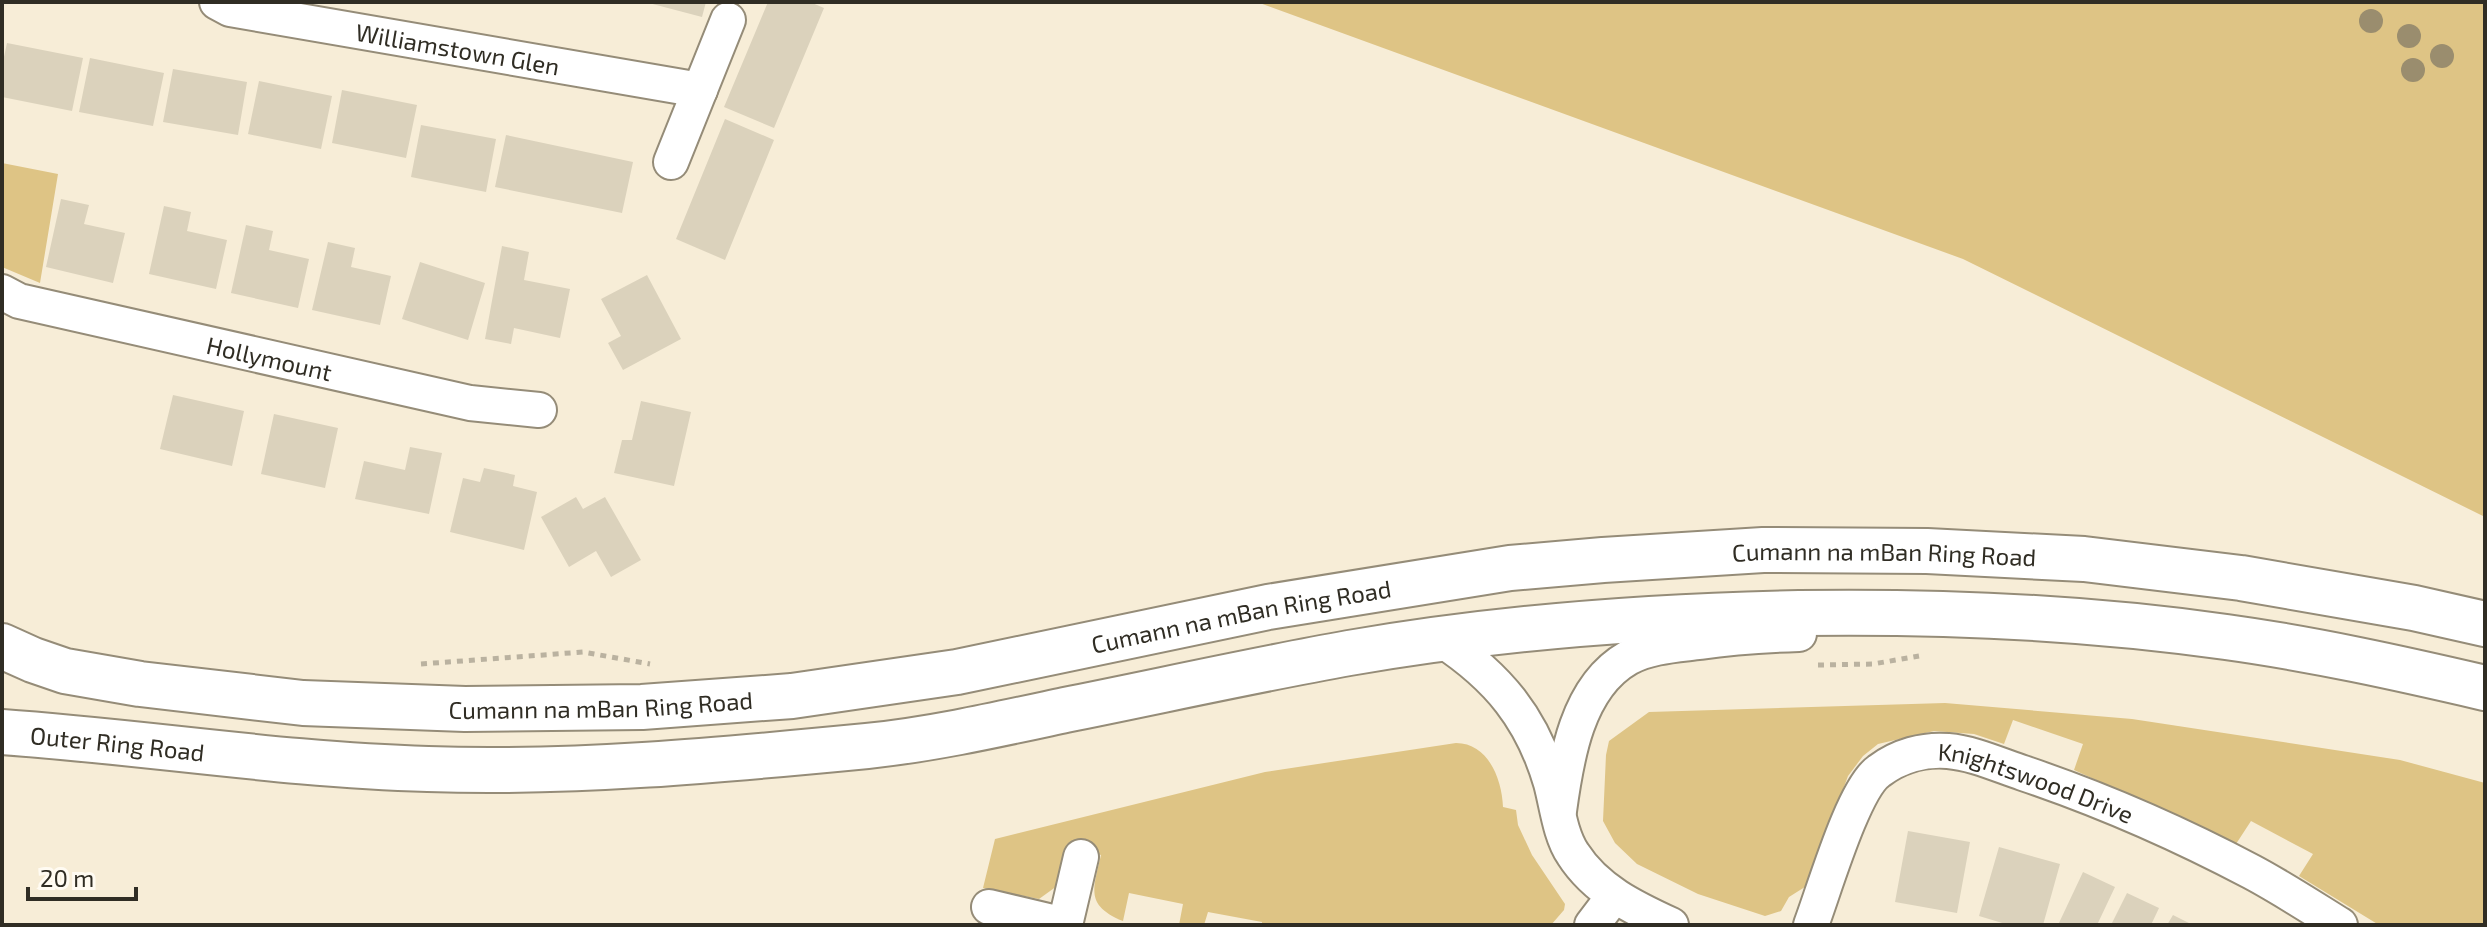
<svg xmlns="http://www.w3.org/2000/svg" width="2487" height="927" viewBox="0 0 2487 927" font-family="'Exo 2',sans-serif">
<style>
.green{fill:#dec485}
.building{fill:#dbd2bc}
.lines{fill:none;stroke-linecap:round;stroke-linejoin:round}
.minor-casing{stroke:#958c78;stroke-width:38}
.secondary-casing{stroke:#958c78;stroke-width:48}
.path{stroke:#bab2a0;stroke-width:5;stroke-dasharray:6 6;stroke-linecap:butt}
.minor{stroke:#fff;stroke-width:34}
.secondary{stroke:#fff;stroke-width:44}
.tree{fill:#9a8d6e}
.labels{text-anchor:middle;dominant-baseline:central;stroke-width:6;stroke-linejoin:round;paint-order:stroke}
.street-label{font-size:24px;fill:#302d24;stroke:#fffbf2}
</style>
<rect width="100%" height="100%" fill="#f7edd7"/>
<path class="green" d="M1257,2H2485V517L1963,259Z
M2,163L58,174L40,283L2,267Z
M1945,703L2132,719L2400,760L2485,783V925H2379L2299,876L2313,854L2251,821L2236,844L2074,770L2083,744L2013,720L2004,744L1974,734L1934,731L1878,744L1863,756L1848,776L1808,885L1789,897L1781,911L1765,916L1698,894L1637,864L1615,843L1603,821L1606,755L1609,741L1649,712Z
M1456,743C1488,743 1502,779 1503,807L1516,810L1518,825L1532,855L1565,904L1564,910L1551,925H1262V922L1208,912L1204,925H1179L1183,904L1129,893L1123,921C1085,905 1093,890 1101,855L1069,846L1057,886L1039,899L983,888L995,839L1265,772Z"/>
<path class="building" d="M645,2H706L702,17Z
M768,2H810L824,8L774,128L724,107Z
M7,43L83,58L72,111L2,97V66Z
M90,58L164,73L153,126L79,112Z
M173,69L247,82L238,135L163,122Z
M259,81L332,96L321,149L248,134Z
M342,90L417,105L406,158L332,143Z
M725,119L774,140L725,260L676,239Z
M421,125L496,139L486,192L411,177Z
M506,135L633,162L622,213L495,187Z
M61,199L89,205L84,224L125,233L113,283L46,267Z
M164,206L191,212L187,231L227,240L216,289L149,274Z
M246,225L273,231L269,250L309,259L298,308L231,293Z
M328,242L355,248L351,267L391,276L380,325L312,310Z
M502,246L529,252L524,280L570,289L560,338L514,328L511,344L485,339Z
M420,262L485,283L468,340L402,319Z
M647,275L681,339L623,370L608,343L621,336L601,299Z
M173,395L244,411L232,466L160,449Z
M641,401L691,412L674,486L614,473L622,440H632Z
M274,414L338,428L325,488L261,474Z
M410,447L442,453L429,514L355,499L364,461L405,470Z
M484,468L515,475L513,486L537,492L524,550L450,532L463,478L480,482Z
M576,497L583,509L605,497L641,560L611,577L596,551L569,567L541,517Z
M1908,831L1970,842L1957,913L1895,902Z
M1999,847L2060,864L2043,925H2009L1979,916Z
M2083,872L2115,887L2097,925H2058Z
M2127,893L2159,908L2151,925H2111Z
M2173,915L2193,925H2167Z"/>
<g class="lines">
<g class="minor-casing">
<g id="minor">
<path id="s1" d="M217,2L230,9L700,90"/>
<path d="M671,162L728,20"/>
<path id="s2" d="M2,292L19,301L470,403L539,410"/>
<path d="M1442,640C1498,677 1532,718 1551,783C1557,805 1560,835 1573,854C1596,890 1634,908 1671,925"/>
<path d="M1559,811C1566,759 1577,687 1628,658C1650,646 1676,645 1700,642C1733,637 1766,635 1799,634"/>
<path d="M989,907L1065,925"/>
<path d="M1065,925L1081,857"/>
<path d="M1592,925L1614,896"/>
<path id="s3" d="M1811,925C1824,891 1853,789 1879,771C1899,756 1924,749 1948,751C1973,753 1999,765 2023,773C2100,799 2180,834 2252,872C2282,888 2311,907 2340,925"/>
</g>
</g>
<g class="secondary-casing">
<g id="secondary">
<path id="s4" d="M2,646L33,660L65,671L140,684L303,703L465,709L642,707L792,696L957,672L1268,607L1510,568L1603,560L1763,550L1927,551L2084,559L2241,578L2414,608L2485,624"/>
<path id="s5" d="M2,732C144,742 285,765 428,769C574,774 722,760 867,746C934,739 1000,724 1065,710C1160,691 1254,670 1349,653C1498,627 1648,616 1799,613C1942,611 2085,617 2226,637C2313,649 2399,668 2485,688"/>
</g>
</g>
<path class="path" d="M421,664L583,652L650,664
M1818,665L1873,664L1919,656"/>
<use href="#minor" class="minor"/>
<use href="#secondary" class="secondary"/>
</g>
<g class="tree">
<circle cx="2371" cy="21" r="12"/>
<circle cx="2409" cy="36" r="12"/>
<circle cx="2442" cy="56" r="12"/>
<circle cx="2413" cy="70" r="12"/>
</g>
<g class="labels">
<g class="street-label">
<text stroke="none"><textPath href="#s1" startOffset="246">Williamstown Glen</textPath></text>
<text stroke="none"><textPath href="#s2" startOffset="276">Hollymount</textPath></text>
<text stroke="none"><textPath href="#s4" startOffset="1902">Cumann na mBan Ring Road</textPath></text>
<text stroke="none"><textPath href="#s4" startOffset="1254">Cumann na mBan Ring Road</textPath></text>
<text stroke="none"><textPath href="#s4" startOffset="606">Cumann na mBan Ring Road</textPath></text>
<text stroke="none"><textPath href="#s5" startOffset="116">Outer Ring Road</textPath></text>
<text stroke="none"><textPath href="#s3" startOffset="336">Knightswood Drive</textPath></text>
</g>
</g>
<rect width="2487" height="927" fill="none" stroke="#302d24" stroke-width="8"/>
<path d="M28 887v12h108v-12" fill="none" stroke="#302d24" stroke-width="4"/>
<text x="40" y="887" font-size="24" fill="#302d24" stroke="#fffbf2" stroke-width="6" paint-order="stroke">20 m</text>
</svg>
